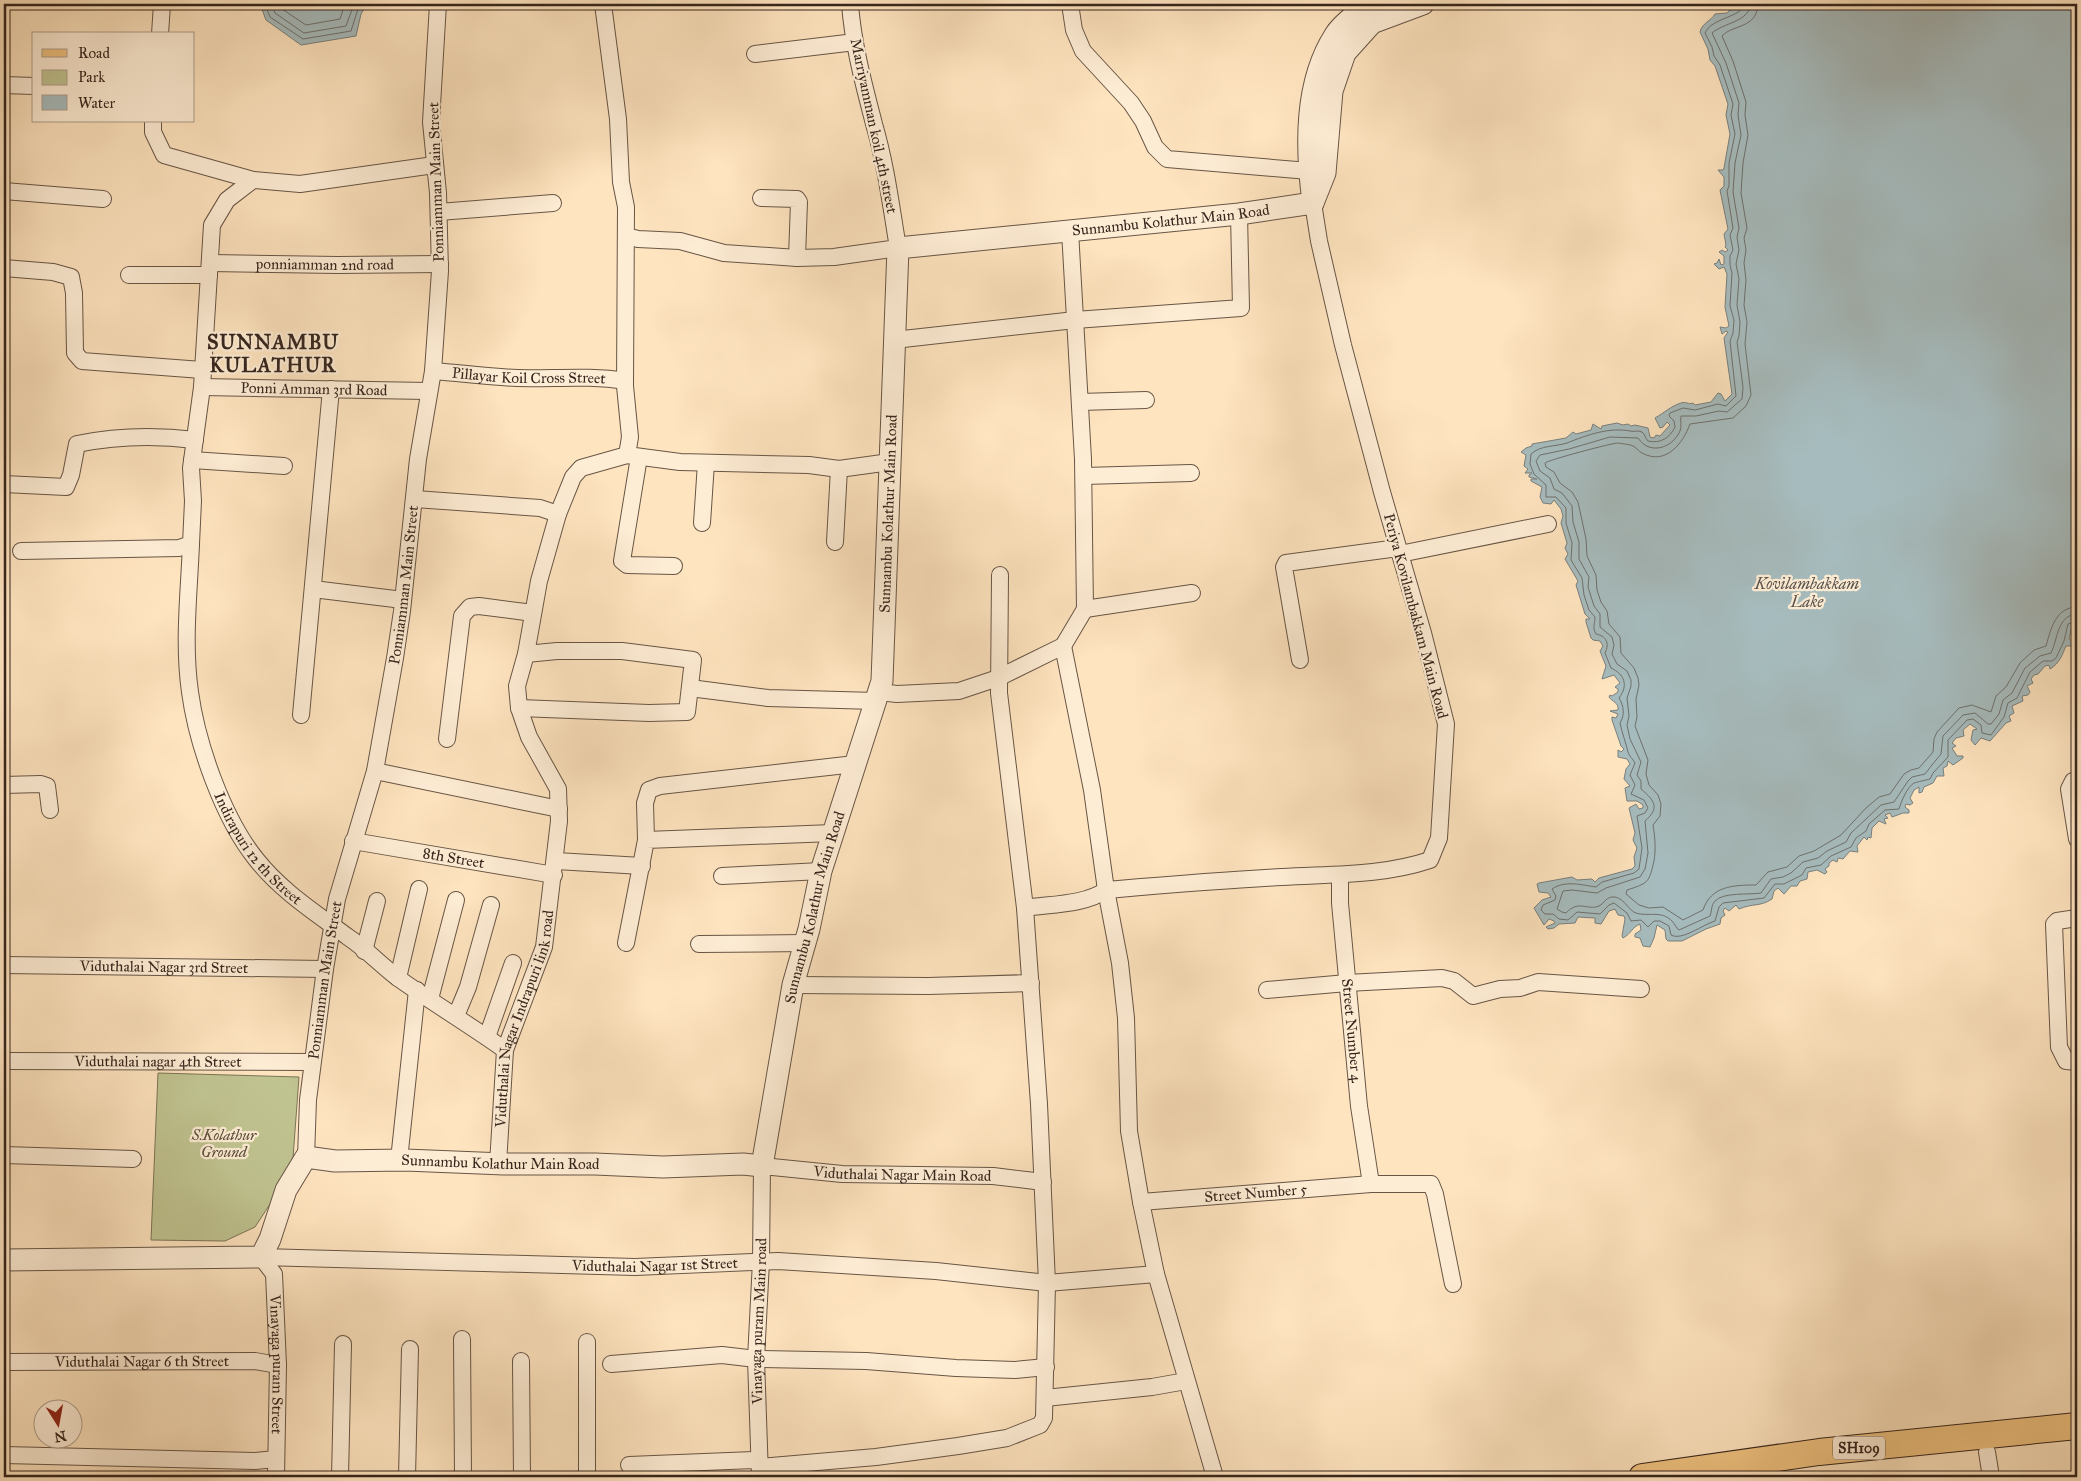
<svg xmlns="http://www.w3.org/2000/svg" width="2081" height="1481" viewBox="0 0 2081 1481" font-family="'IM FELL Great Primer',serif">
<style>
.green{fill:#c0c491;stroke:#7b7457}
.water{fill:#a6bbbd;stroke:#797f7d}
.lines{fill:none;stroke-linecap:round;stroke-linejoin:round}
.shore{stroke:#6e706d;stroke-width:1}
.minor-casing{stroke:#685546;stroke-width:18}
.tertiary-casing{stroke:#685546;stroke-width:23}
.primary-casing{stroke:#36251d;stroke-width:28}
.minor{stroke:#feedd5;stroke-width:16}
.tertiary{stroke:#feedd5;stroke-width:21}
.primary{stroke:#efc280;stroke-width:26}
.labels{text-anchor:middle;dominant-baseline:central;stroke-width:4.5;stroke-linejoin:round;paint-order:stroke}
.shield{fill:#feedd5;stroke:#726154;stroke-width:1}
.shield-label{font-size:14px;font-weight:bold;fill:#36251d}
.street-label{font-size:15px;fill:#36251d;stroke:#feedd5}
.park-label{font-size:15px;font-style:italic;fill:#584d3a;stroke:#feedd5}
.water-label{font-size:16px;font-style:italic;fill:#58524d;stroke:#feedd5}
.district-label{font-size:20px;font-weight:bold;letter-spacing:1px;fill:#36251d;stroke:#feedd5}
</style>
<rect width="100%" height="100%" fill="#fee4bf"/>
<filter id="stains"><feTurbulence type="fractalNoise" baseFrequency=".004" numOctaves="4"/><feColorMatrix values="0 0 0 0 .2 0 0 0 0 .09 0 0 0 0 .02 0 0 0 .5 -.17"/></filter>
<radialGradient id="worn" r=".72"><stop offset=".6" stop-color="#630" stop-opacity="0"/><stop offset="1" stop-color="#630" stop-opacity=".3"/></radialGradient>
<path class="green" d="M158,1073L299,1077L293,1158L274,1198L255,1227L225,1241L151,1240Z"/>
<path class="water" d="M260,4H367L361,14L356,36L301,45L266,20Z
M1745,4H2077V626H2072L2069,639L2075,643L2074,646H2066C2062,655 2060,663 2050,669L2049,665L2045,666L2038,674L2034,675L2031,679L2033,683L2027,686L2030,692L2028,695L2022,696L2023,701L2012,706L2014,713L2009,716L2011,721L2006,723L1990,741L1981,738L1975,745L1971,740L1973,730L1977,729L1970,724L1963,730L1964,736L1956,738L1952,743L1956,746L1952,748L1957,756H1963V758L1953,765L1948,761L1947,766L1943,768L1944,776H1937L1933,783L1924,787L1922,792L1919,793V787L1914,790L1910,798L1913,803L1910,805L1906,804L1905,807L1909,810V813H1903L1892,817L1890,813L1885,815L1888,818L1884,819L1886,824L1879,821L1872,828L1871,838L1868,837L1867,840L1864,837L1857,846L1858,852L1850,851L1843,859L1838,858L1837,862L1833,860L1829,863V866L1825,869L1827,872L1825,874L1817,870L1808,872L1807,879L1800,881L1797,886H1791L1784,894L1778,888L1774,891L1772,899C1760,907 1753,903 1739,909L1736,905L1729,911L1725,908L1723,911L1725,915L1721,918L1720,924L1706,929L1682,941H1668L1666,939L1665,930L1657,925L1654,938L1650,947L1643,946L1640,938L1635,937V934L1641,930L1640,924C1632,927 1631,934 1623,938L1622,936L1625,919L1624,916L1618,915L1615,909L1609,911L1601,924L1595,923V918L1578,917L1575,923L1559,924L1554,928L1548,929L1546,927L1555,923L1554,921L1549,919L1544,925L1534,908L1542,900L1551,897L1548,893L1539,892L1537,884L1539,883L1572,877L1577,880L1592,879L1595,882L1599,878L1632,869L1635,866L1634,857L1637,848L1633,840L1635,833L1629,808L1636,804L1639,809L1643,808V805L1637,801H1627L1625,788L1630,786L1624,779L1626,769L1630,764L1627,759L1618,757V750L1621,752L1624,749L1621,746L1612,720V717L1616,718L1618,714L1610,711L1618,710C1619,702 1612,702 1609,697L1610,695L1612,696L1618,692V689L1615,687L1620,683L1614,675L1602,679L1606,666L1600,651L1603,646L1600,641L1593,640L1591,638L1586,622V619H1590L1585,614L1576,585L1578,581L1565,559L1568,554L1565,548L1567,543L1561,523L1563,516L1561,509L1554,500L1551,504L1543,503L1540,497L1542,487L1531,481V479H1537L1529,477V475L1532,473H1525L1528,469L1524,466L1526,455L1521,452L1526,448L1532,446V444L1566,438L1573,432L1576,434L1591,430L1593,424L1601,429L1602,426L1617,423L1623,425L1628,424L1631,426L1635,425L1648,428L1650,437L1654,438L1656,435L1660,436L1670,425L1667,422L1663,427L1660,428L1655,418C1664,413 1671,406 1681,403C1687,401 1687,405 1693,403L1695,405L1711,402L1718,393L1721,394L1725,401L1732,394L1724,338L1728,332L1726,331L1722,334L1720,327L1726,328L1729,326L1725,307L1727,274L1724,267L1719,269L1714,264L1717,263L1719,259L1721,265L1724,264V256L1719,252L1722,250L1725,252L1728,250L1725,247L1726,245L1724,234L1728,229L1720,190L1724,186V177L1718,170H1723L1724,168L1730,134L1726,115L1728,104L1715,66L1710,60L1708,49L1700,32C1702,23 1711,21 1715,14L1727,13L1730,10Z"/>
<g class="lines">
<path class="shore" d="M265,4L270,17L303,39L351,31L357,12L361,4
M272,4L275,13L304,33L346,26L354,4
M280,4L282,9L306,25L340,19L345,4
M1744,4C1742,18 1712,17 1705,33L1712,47L1714,56L1720,65L1733,104L1731,115L1735,134L1729,163V186L1727,191L1733,228L1730,235L1733,250L1730,256V265L1732,273L1730,306L1734,320L1733,333L1730,341L1736,396L1726,406L1718,404L1695,410L1683,408L1670,413L1669,416L1674,421L1675,427C1670,438 1660,444 1648,441C1645,438 1645,434 1642,432C1638,430 1634,432 1630,431C1609,427 1587,435 1567,443C1554,447 1541,445 1531,454L1530,464L1534,474L1546,485V497H1556L1566,508V523L1572,543L1571,560L1582,578L1584,595L1589,610L1595,617C1595,624 1592,627 1596,634C1606,636 1610,643 1605,653L1611,668C1624,674 1629,685 1619,698C1624,706 1625,715 1620,723C1622,733 1626,743 1628,752C1629,756 1633,759 1635,763L1630,775L1635,785L1631,794L1644,800L1648,808L1645,813L1637,816L1642,848L1639,869L1634,873L1602,882L1596,887C1582,885 1565,880 1552,889L1556,896L1555,900L1543,905L1541,910L1545,914H1553L1559,919L1568,920L1577,912L1600,914L1609,905L1614,903L1627,913L1631,921L1641,920L1648,927L1654,921H1660L1669,926L1671,935C1682,941 1702,925 1715,921L1719,907L1723,903L1764,898L1775,884H1784L1802,875L1806,868L1821,865L1831,856L1851,847L1856,838L1866,831L1869,824L1885,810L1899,809C1901,802 1907,787 1914,783C1917,782 1926,780 1930,779L1933,773L1948,757V740L1967,720L1973,719L1981,725L1982,733L1991,735L2004,717L2008,703L2017,698L2030,672L2043,661H2052L2056,658L2064,641L2068,624L2077,621
M1751,4C1749,22 1723,23 1712,33L1726,63L1739,103L1738,115L1741,135L1735,163L1733,192L1739,228L1737,237L1739,250L1736,264L1739,279L1737,305L1740,322L1739,336L1737,342L1743,387L1742,399L1727,412L1719,411L1696,416H1681C1680,421 1682,426 1680,431C1672,449 1649,455 1638,438L1610,437L1569,449L1540,455L1536,461L1540,471L1550,478L1554,489L1562,493L1572,506L1573,522L1579,542V559L1589,577L1588,587L1594,606L1600,614V627L1612,637L1614,645L1612,654L1617,664L1627,671L1631,680V686L1627,698L1629,716L1627,725L1630,739L1641,762L1637,775L1641,781V789C1655,801 1660,808 1645,821L1648,853L1645,869L1640,877L1606,888L1597,893L1572,890L1563,891L1557,909L1562,912L1566,913C1579,899 1587,911 1599,906C1605,903 1606,896 1615,897C1625,899 1629,911 1636,913C1649,917 1661,910 1672,921C1675,924 1676,928 1679,930L1710,916C1712,911 1711,905 1715,901C1723,892 1749,895 1761,893L1771,879L1783,877L1791,873L1803,862L1818,858L1827,851L1846,842L1851,833L1881,805L1894,802L1908,781L1912,777L1925,774L1932,765L1941,754L1943,736L1963,715L1975,713L1988,724H1991L1999,714L2003,700L2012,693L2025,668L2040,656L2051,653C2058,639 2057,615 2077,614
M1758,4C1757,29 1733,24 1722,36L1733,61L1746,102L1745,115L1748,135L1743,163L1741,193L1747,228L1744,238L1746,250L1744,263L1746,280L1744,305L1747,322L1745,344L1751,395L1746,406L1733,418L1690,424C1683,443 1666,466 1642,453C1638,451 1636,447 1633,446C1630,444 1622,444 1618,443C1612,443 1548,460 1545,463L1546,467L1554,472L1560,483L1572,492L1578,502L1586,539L1587,556L1596,575L1597,590L1601,602L1607,611L1609,624L1620,637L1621,653L1634,668L1638,678L1639,685L1636,699L1637,717L1635,726L1648,760L1646,774L1649,785L1658,795L1661,804L1660,816L1653,825C1655,837 1656,849 1654,861C1649,882 1649,883 1627,890L1626,894L1639,905L1649,908L1663,907L1683,920L1703,910C1711,886 1733,885 1756,885L1768,872L1787,867L1799,856L1814,851L1841,835L1866,808L1879,797L1890,794L1904,774L1911,770L1919,768L1933,752L1934,739L1937,732L1959,708L1972,705L1991,712L1996,696L2006,687L2020,663L2034,650L2046,646C2051,628 2056,607 2077,607"/>
<g class="minor-casing">
<g id="minor">
<path d="M1070,4L1074,30L1083,51L1131,103L1143,121L1155,147L1167,159L1309,171"/>
<path d="M160,34L162,4"/>
<path d="M755,54L855,42"/>
<path d="M4,85L34,86"/>
<path d="M153,121V132L164,155L253,180L300,184L434,165"/>
<path d="M4,191L103,199"/>
<path d="M761,198L797,199L799,202L797,258"/>
<path d="M439,212L553,203"/>
<path d="M626,236L638,239L680,241L724,253L797,258L834,257L898,248C891,206 886,165 874,124C864,85 853,45 850,4"/>
<path id="s1" d="M210,263L338,265L440,264"/>
<path d="M4,268L53,272L71,277L74,293L75,353L82,361L202,370"/>
<path d="M129,275H209"/>
<path d="M894,340L1075,320L1241,308L1239,214"/>
<path id="s2" d="M433,371C461,373 489,377 517,378C553,379 590,375 625,381"/>
<path id="s3" d="M202,387L428,391"/>
<path d="M1080,402L1146,400"/>
<path d="M627,455L680,462L809,465L839,469L890,462"/>
<path d="M639,457L622,561L627,565L674,566"/>
<path d="M192,460L284,466"/>
<path d="M1084,476L1191,473"/>
<path d="M4,484L66,487L71,475L77,444C116,436 155,435 195,440"/>
<path d="M415,499L540,508L558,514"/>
<path d="M702,523L706,463"/>
<path d="M835,542L839,469"/>
<path id="s4" d="M191,544C189,593 183,643 190,692C197,744 223,818 256,859C281,891 316,913 348,937C366,949 381,965 398,978C433,1003 470,1025 505,1050"/>
<path d="M21,551L179,548L191,544L193,501L191,468L202,387L212,225L227,200L253,180"/>
<path d="M1400,554L1548,524"/>
<path d="M313,589L403,600"/>
<path d="M1085,609L1192,593"/>
<path d="M1063,646L1092,790L1106,890L1120,963L1126,1018L1129,1131L1141,1202L1156,1274L1215,1477"/>
<path d="M1300,660L1284,567L1286,563L1398,548"/>
<path d="M690,688L768,698L876,701"/>
<path d="M879,692L897,694L959,691L998,678L1063,646L1085,609L1083,459L1070,231"/>
<path d="M519,708L649,713L687,712L693,660L622,651H557L526,654"/>
<path d="M301,715L331,389"/>
<path d="M447,739L462,616L470,607L479,606L533,613"/>
<path d="M375,771L559,809"/>
<path d="M2077,780L2073,781L2069,789L2077,839"/>
<path d="M4,785L41,784L47,786L50,810"/>
<path d="M646,840L645,803L649,790L660,786L855,764"/>
<path id="s5" d="M353,841L554,875"/>
<path d="M556,861L642,866"/>
<path id="s6" d="M1340,875V903L1359,1106L1371,1184"/>
<path d="M722,876L821,871"/>
<path d="M1025,908C1050,904 1085,905 1106,890C1165,885 1223,880 1282,877C1332,874 1382,876 1430,860L1439,838L1446,724L1423,633L1382,492L1343,345L1319,241L1313,203"/>
<path d="M2077,918L2057,921L2054,924L2059,1047L2066,1061L2077,1062"/>
<path d="M626,943L646,840L833,833"/>
<path d="M699,944L805,943"/>
<path d="M364,951L377,901"/>
<path id="s7" d="M4,965L325,969"/>
<path d="M398,978L419,889"/>
<path d="M793,985L928,986L1031,983"/>
<path d="M1267,990L1347,983L1442,978L1454,981L1473,996L1500,989L1520,988L1538,982L1641,989"/>
<path d="M430,999L456,900"/>
<path d="M456,1016L468,987L491,905"/>
<path d="M487,1037L513,963"/>
<path id="s8" d="M4,1061L312,1062"/>
<path d="M4,1155L133,1159"/>
<path id="s9" d="M306,1157L308,1100L325,969L337,899L375,771L395,658L402,611L418,459L433,371L440,271L438,193L431,122L438,4"/>
<path d="M399,1160L417,990"/>
<path id="s10" d="M498,1164L505,1050L544,947L559,821L558,789L529,737L519,708L517,686L526,654L539,581L558,514L573,477L581,468L627,455L630,437L625,386L626,207L621,182L618,119L603,4"/>
<path id="s11" d="M1141,1202L1371,1184H1431L1435,1194L1453,1284"/>
<path id="s12" d="M261,1257L635,1267L778,1261L936,1271L1047,1283L1156,1274"/>
<path id="s13" d="M261,1257L274,1274L278,1365L276,1477"/>
<path d="M462,1339L463,1477"/>
<path d="M521,1361L522,1477"/>
<path id="s14" d="M4,1362L255,1361L278,1365"/>
<path d="M611,1364L722,1355L756,1359L866,1361L956,1368L1015,1370L1046,1367"/>
<path d="M1045,1398L1152,1387L1186,1381"/>
<path d="M1987,1452L1991,1477"/>
<path d="M4,1455L255,1461L276,1459"/>
<path d="M629,1465L754,1460L759,1462"/>
<path d="M760,1467L876,1457L958,1446L1007,1438L1040,1425L1044,1418L1047,1283L1039,1104L1025,908L999,693L1000,575"/>
<path id="s15" d="M760,1476L756,1359L761,1261L762,1166L842,1174L993,1176L1043,1182"/>
<path d="M340,1477L343,1344"/>
<path d="M407,1477L410,1349"/>
<path d="M587,1477V1342"/>
</g>
</g>
<g class="tertiary-casing">
<g id="tertiary">
<path d="M1313,202C1306,148 1304,83 1335,35C1342,23 1358,13 1368,4"/>
<path d="M1313,203L1325,173L1332,91L1345,53L1372,23L1423,4"/>
<path id="s16" d="M4,1260L261,1257L270,1239L286,1190L306,1157L335,1161L405,1160L504,1164H595L663,1167L743,1164L762,1166L793,985L809,929L821,871L882,681L898,248L1239,214L1313,203"/>
</g>
</g>
<g class="primary-casing">
<path id="primary" d="M1642,1477L1819,1452L2077,1426"/>
</g>
<use href="#minor" class="minor"/>
<use href="#tertiary" class="tertiary"/>
<use href="#primary" class="primary"/>
</g>
<g class="labels">
<rect class="shield" x="1833" y="1436.5" width="52" height="23" rx="4"/>
<g class="shield-label">
<text x="1859" y="1448">SH109</text>
</g>
<g class="street-label">
<text transform="translate(874 126) rotate(78)">Marriyamman koil 4th street</text>
<text transform="translate(436 182) rotate(-92)">Ponniamman Main Street</text>
<text stroke="none"><textPath href="#s16" startOffset="2032">Sunnambu Kolathur Main Road</textPath></text>
<text stroke="none"><textPath href="#s1" startOffset="115">ponniamman 2nd road</textPath></text>
<text stroke="none"><textPath href="#s2" startOffset="96">Pillayar Koil Cross Street</textPath></text>
<text stroke="none"><textPath href="#s3" startOffset="112">Ponni Amman 3rd Road</textPath></text>
<text stroke="none"><textPath href="#s16" startOffset="1492">Sunnambu Kolathur Main Road</textPath></text>
<text stroke="none"><textPath href="#s9" startOffset="582">Ponniamman Main Street</textPath></text>
<text transform="translate(1416 616) rotate(75)">Periya Kovilambakkam Main Road</text>
<text stroke="none"><textPath href="#s4" startOffset="322">Indirapuri 12 th Street</textPath></text>
<text stroke="none"><textPath href="#s5" startOffset="102">8th Street</textPath></text>
<text stroke="none"><textPath href="#s16" startOffset="1088">Sunnambu Kolathur Main Road</textPath></text>
<text stroke="none"><textPath href="#s7" startOffset="160">Viduthalai Nagar 3rd Street</textPath></text>
<text stroke="none"><textPath href="#s9" startOffset="178">Ponniamman Main Street</textPath></text>
<text stroke="none"><textPath href="#s10" startOffset="149">Viduthalai Nagar Indrapuri link road</textPath></text>
<text stroke="none"><textPath href="#s6" startOffset="156">Street Number 4</textPath></text>
<text stroke="none"><textPath href="#s8" startOffset="154">Viduthalai nagar 4th Street</textPath></text>
<text stroke="none"><textPath href="#s16" startOffset="562">Sunnambu Kolathur Main Road</textPath></text>
<text stroke="none"><textPath href="#s15" startOffset="451">Viduthalai Nagar Main Road</textPath></text>
<text stroke="none"><textPath href="#s11" startOffset="115">Street Number 5</textPath></text>
<text stroke="none"><textPath href="#s12" startOffset="394">Viduthalai Nagar 1st Street</textPath></text>
<text stroke="none"><textPath href="#s15" startOffset="155">Vinayaga puram Main road</textPath></text>
<text stroke="none"><textPath href="#s14" startOffset="138">Viduthalai Nagar 6 th Street</textPath></text>
<text stroke="none"><textPath href="#s13" startOffset="112">Vinayaga puram Street</textPath></text>
</g>
<g class="park-label">
<text x="224" y="1135">S.Kolathur<tspan x="224" dy="17">Ground</tspan></text>
</g>
<g class="water-label">
<text x="1807" y="583">Kovilambakkam<tspan x="1807" dy="18">Lake</tspan></text>
</g>
<g class="district-label">
<text x="273" y="342">SUNNAMBU<tspan x="273" dy="23">KULATHUR</tspan></text>
</g>
</g>
<rect width="2081" height="1481" fill="none" stroke="#fee4bf" stroke-width="20"/>
<rect x="5" y="5" width="2071" height="1471" fill="none" stroke="#36251d" stroke-width="2.5"/>
<rect x="10" y="10" width="2061" height="1461" fill="none" stroke="#36251d"/>
<rect x="32" y="32" width="162" height="90" fill="#feedd5" stroke="#ae9d8b"/>
<rect x="42" y="49" width="25" height="8" fill="#efc280" stroke="#ae9d8b"/>
<text x="78" y="58" font-size="15" fill="#36251d">Road</text>
<rect x="42" y="70" width="25" height="15" fill="#c0c491" stroke="#ae9d8b"/>
<text x="78" y="82" font-size="15" fill="#36251d">Park</text>
<rect x="42" y="95" width="25" height="15" fill="#a6bbbd" stroke="#ae9d8b"/>
<text x="78" y="108" font-size="15" fill="#36251d">Water</text>
<g transform="translate(58 1424) rotate(169)"><circle r="24" fill="#feedd5" stroke="#ae9d8b"/>
<path d="M0-4L9 19L0 12L-9 19Z" fill="#8f2418"/>
<text y="-8" font-size="14" font-weight="bold" text-anchor="middle" fill="#36251d">N</text>
</g>
<rect width="100%" height="100%" filter="url(#stains)"/>
<rect width="100%" height="100%" fill="url(#worn)"/>
</svg>
